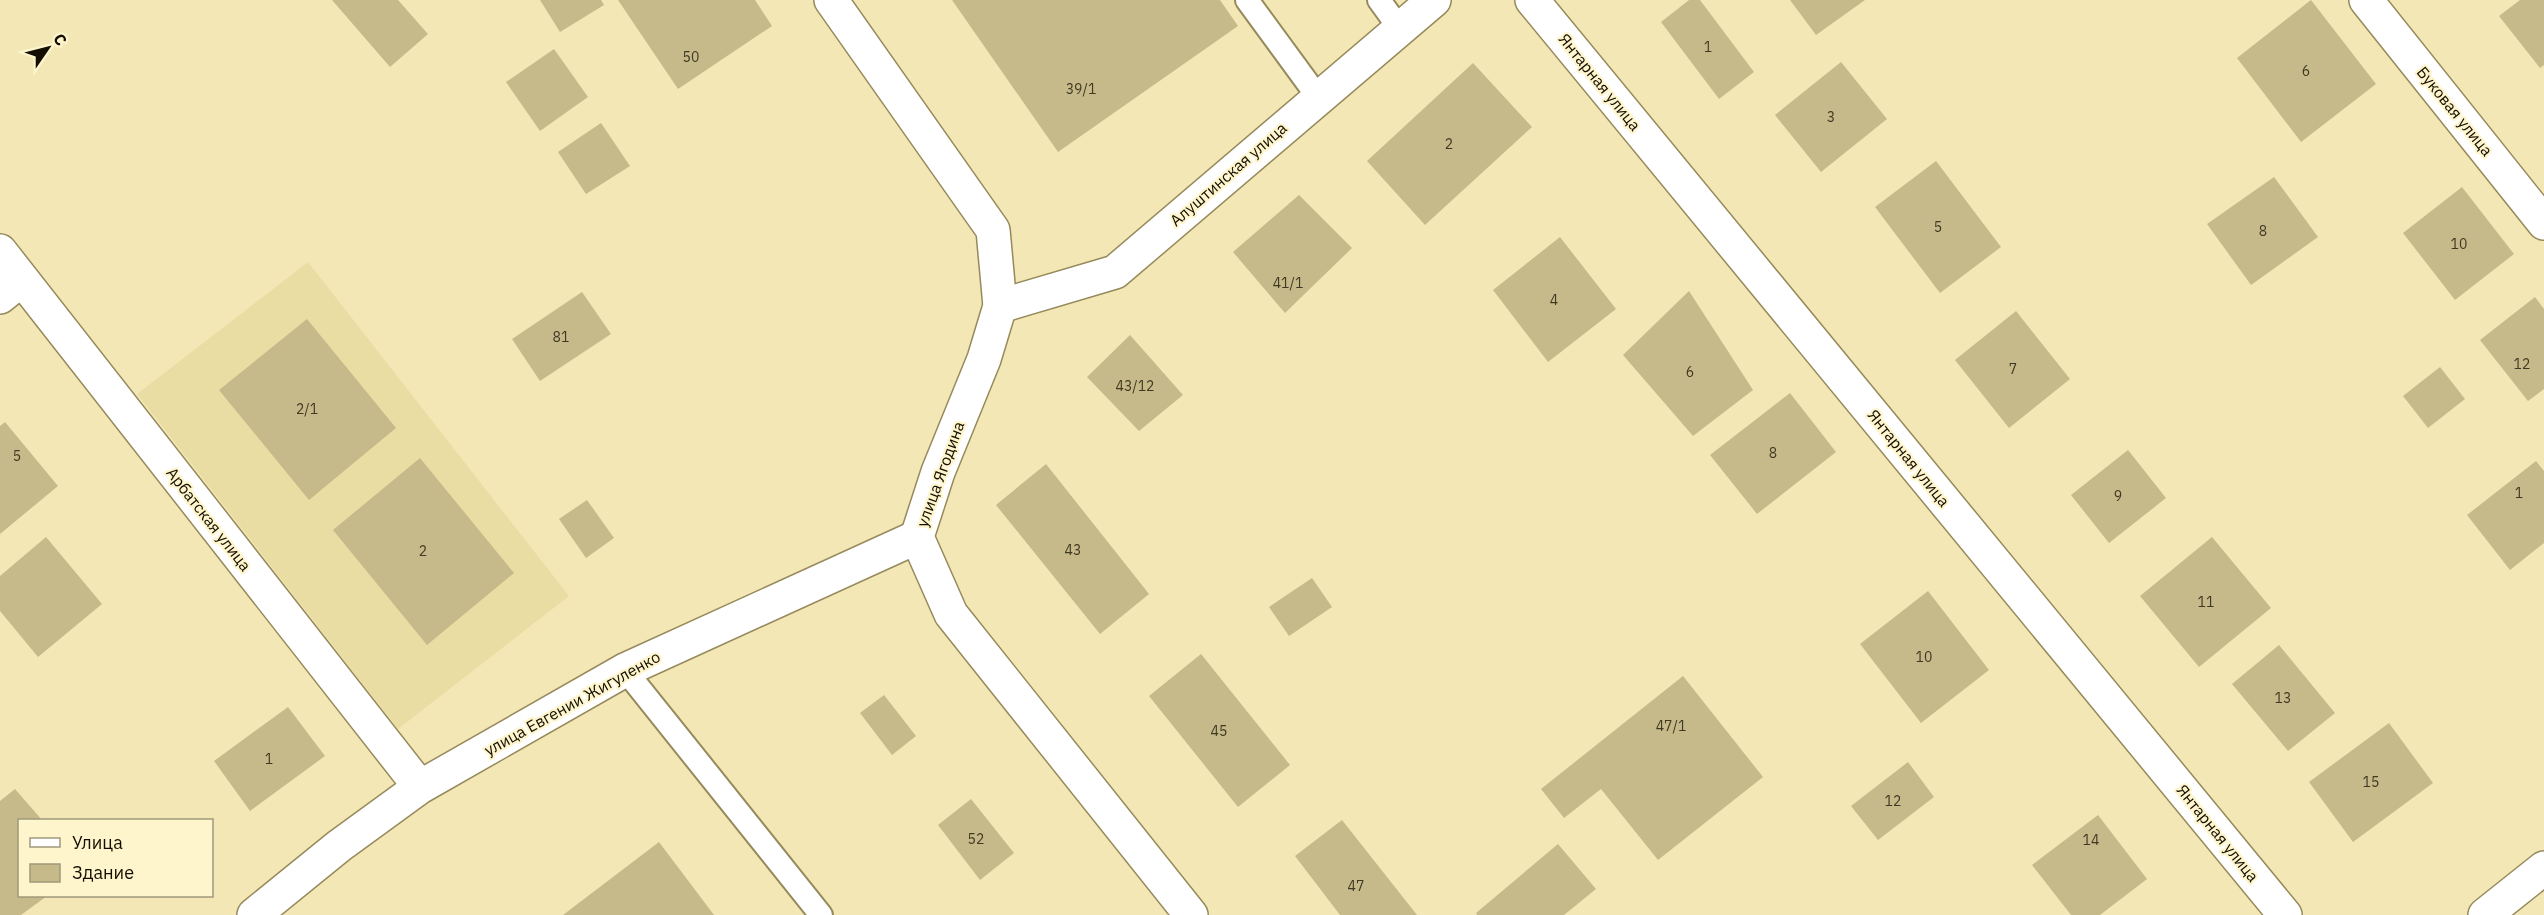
<svg xmlns="http://www.w3.org/2000/svg" width="2544" height="915" viewBox="0 0 2544 915" font-family="'IBM Plex Sans',sans-serif">
<style>
.built{fill:#eadda4}
.building{fill:#c6ba8a}
.lines{fill:none;stroke-linecap:round;stroke-linejoin:round}
.lane-casing{stroke:#968a5c;stroke-width:26}
.street-casing{stroke:#968a5c;stroke-width:36}
.secondary-casing{stroke:#968a5c;stroke-width:36}
.lane{stroke:#fff;stroke-width:22}
.street{stroke:#fff;stroke-width:33}
.secondary{stroke:#fff;stroke-width:33}
.labels{text-anchor:middle;dominant-baseline:central;stroke-width:4.5;stroke-linejoin:round;paint-order:stroke}
.number-label{font-size:14px;fill:#403922}
.street-label{font-size:16px;fill:#130e00;stroke:#fef5cd}
</style>
<rect width="100%" height="100%" fill="#f3e7b5"/>
<path class="built" d="M308,262L569,596L398,729L137,394Z"/>
<path class="building" d="M332,0H398L428,34L390,67Z
M540,0H601L604,5L560,32Z
M618,0H755L772,26L678,89Z
M952,0H1220L1238,26L1058,152Z
M1689,0H1700L1754,72L1719,99L1661,22Z
M1790,0H1865L1816,35Z
M2311,0L2376,84L2301,142L2237,58Z
M2520,0H2544V65L2540,68L2499,16Z
M554,49L588,97L540,131L506,82Z
M1841,62L1887,119L1821,172L1775,115Z
M1473,63L1532,127L1425,225L1367,161Z
M601,123L630,166L586,194L558,152Z
M1936,161L2001,247L1940,293L1875,207Z
M2274,177L2318,237L2251,285L2207,224Z
M2462,187L2514,254L2455,300L2403,233Z
M1299,195L1352,248L1285,313L1233,252Z
M1560,237L1616,309L1548,362L1493,290Z
M1689,291L1753,390L1693,436L1623,355Z
M582,292L611,334L540,381L512,339Z
M2535,297L2544,309V389L2528,401L2480,340Z
M2016,311L2070,379L2009,428L1955,360Z
M307,319L396,428L309,500L219,390Z
M1130,335L1183,395L1139,431L1087,377Z
M2440,367L2465,399L2428,428L2403,396Z
M1790,393L1836,452L1757,514L1710,455Z
M5,422L58,486L0,534V426Z
M2128,450L2166,498L2109,543L2071,495Z
M420,458L514,573L427,645L333,530Z
M2536,461L2544,471V543L2510,570L2467,515Z
M1046,464L1149,594L1100,634L996,505Z
M587,500L614,538L586,558L559,519Z
M46,537L102,604L38,657L0,611V576Z
M2212,537L2271,608L2199,667L2140,596Z
M1312,578L1332,607L1289,636L1269,607Z
M1928,591L1989,670L1921,723L1860,644Z
M2279,645L2335,713L2288,751L2232,684Z
M1201,654L1290,765L1238,807L1149,696Z
M1683,676L1763,777L1658,860L1601,789L1564,818L1541,789Z
M884,695L916,736L892,755L860,713Z
M288,707L325,756L250,811L214,761Z
M2389,723L2433,783L2353,842L2309,782Z
M1908,762L1934,797L1878,840L1851,806Z
M15,789L42,820H20V896H47L21,915H0V801Z
M971,799L1014,853L980,880L938,825Z
M2098,815L2147,879L2100,915H2071L2032,865Z
M1342,820L1417,915H1340L1295,856Z
M659,842L714,915H563Z
M1558,844L1596,889L1564,915H1477L1476,913Z"/>
<g class="lines">
<g class="lane-casing">
<path id="lane" d="M1247,0L1318,97
M1379,0L1400,29
M625,670L821,915"/>
</g>
<g class="street-casing">
<path id="street" d="M1532,0L2285,915
M2366,0L2544,223
M0,251L420,787
M0,297L21,280
M1000,306L1115,272L1434,0
M254,915L339,846L420,787L625,670L917,537
M2485,915L2544,868"/>
</g>
<g class="secondary-casing">
<path id="secondary" d="M831,0L993,230L1000,306L984,359L938,472L917,537L951,614L1191,915"/>
</g>
<use href="#lane" class="lane"/>
<use href="#street" class="street"/>
<use href="#secondary" class="secondary"/>
</g>
<g class="labels">
<g class="number-label">
<text x="1708" y="47">1</text>
<text x="691" y="57">50</text>
<text x="2306" y="71">6</text>
<text x="1081" y="89">39/1</text>
<text x="1831" y="117">3</text>
<text x="1449" y="144">2</text>
<text x="1938" y="227">5</text>
<text x="2263" y="231">8</text>
<text x="2459" y="244">10</text>
<text x="1288" y="283">41/1</text>
<text x="1554" y="300">4</text>
<text x="561" y="337">81</text>
<text x="2522" y="364">12</text>
<text x="2013" y="369">7</text>
<text x="1690" y="372">6</text>
<text x="1135" y="386">43/12</text>
<text x="307" y="409">2/1</text>
<text x="1773" y="453">8</text>
<text x="17" y="456">5</text>
<text x="2519" y="493">1</text>
<text x="2118" y="496">9</text>
<text x="1073" y="550">43</text>
<text x="423" y="551">2</text>
<text x="2206" y="602">11</text>
<text x="1924" y="657">10</text>
<text x="2283" y="698">13</text>
<text x="1671" y="726">47/1</text>
<text x="1219" y="731">45</text>
<text x="269" y="759">1</text>
<text x="2371" y="782">15</text>
<text x="1893" y="801">12</text>
<text x="976" y="839">52</text>
<text x="2091" y="840">14</text>
<text x="1356" y="886">47</text>
</g>
<g class="street-label">
<text transform="translate(1600 82) rotate(51)">Янтарная улица</text>
<text transform="translate(2455 111) rotate(51)">Буковая улица</text>
<text transform="translate(1228 174) rotate(-41)">Алуштинская улица</text>
<text transform="translate(1909 458) rotate(51)">Янтарная улица</text>
<text transform="translate(940 474) rotate(-70)">улица Ягодина</text>
<text transform="translate(209 519) rotate(52)">Арбатская улица</text>
<text transform="translate(572 703) rotate(-29)">улица Евгении Жигуленко</text>
<text transform="translate(2218 833) rotate(51)">Янтарная улица</text>
</g>
</g>
<rect x="18" y="819" width="195" height="78" fill="#fef5cd" stroke="#a0997b" stroke-width="1.5"/>
<rect x="30" y="838" width="30" height="9" fill="#ffffff" stroke="#a0997b" stroke-width="1.5"/>
<text x="72" y="849" font-size="18" fill="#130e00">Улица</text>
<rect x="30" y="864" width="30" height="18" fill="#c6ba8a" stroke="#a0997b" stroke-width="1.5"/>
<text x="72" y="879" font-size="18" fill="#130e00">Здание</text>
<g transform="translate(48 48) rotate(55)" stroke="#fef5cd" stroke-width="4.5" paint-order="stroke">
<path d="M0-4.5L10 22L0 15L-10 22Z" fill="#130e00"/>
<text y="-9" font-size="16" font-weight="bold" text-anchor="middle" fill="#130e00">С</text>
</g>
</svg>
